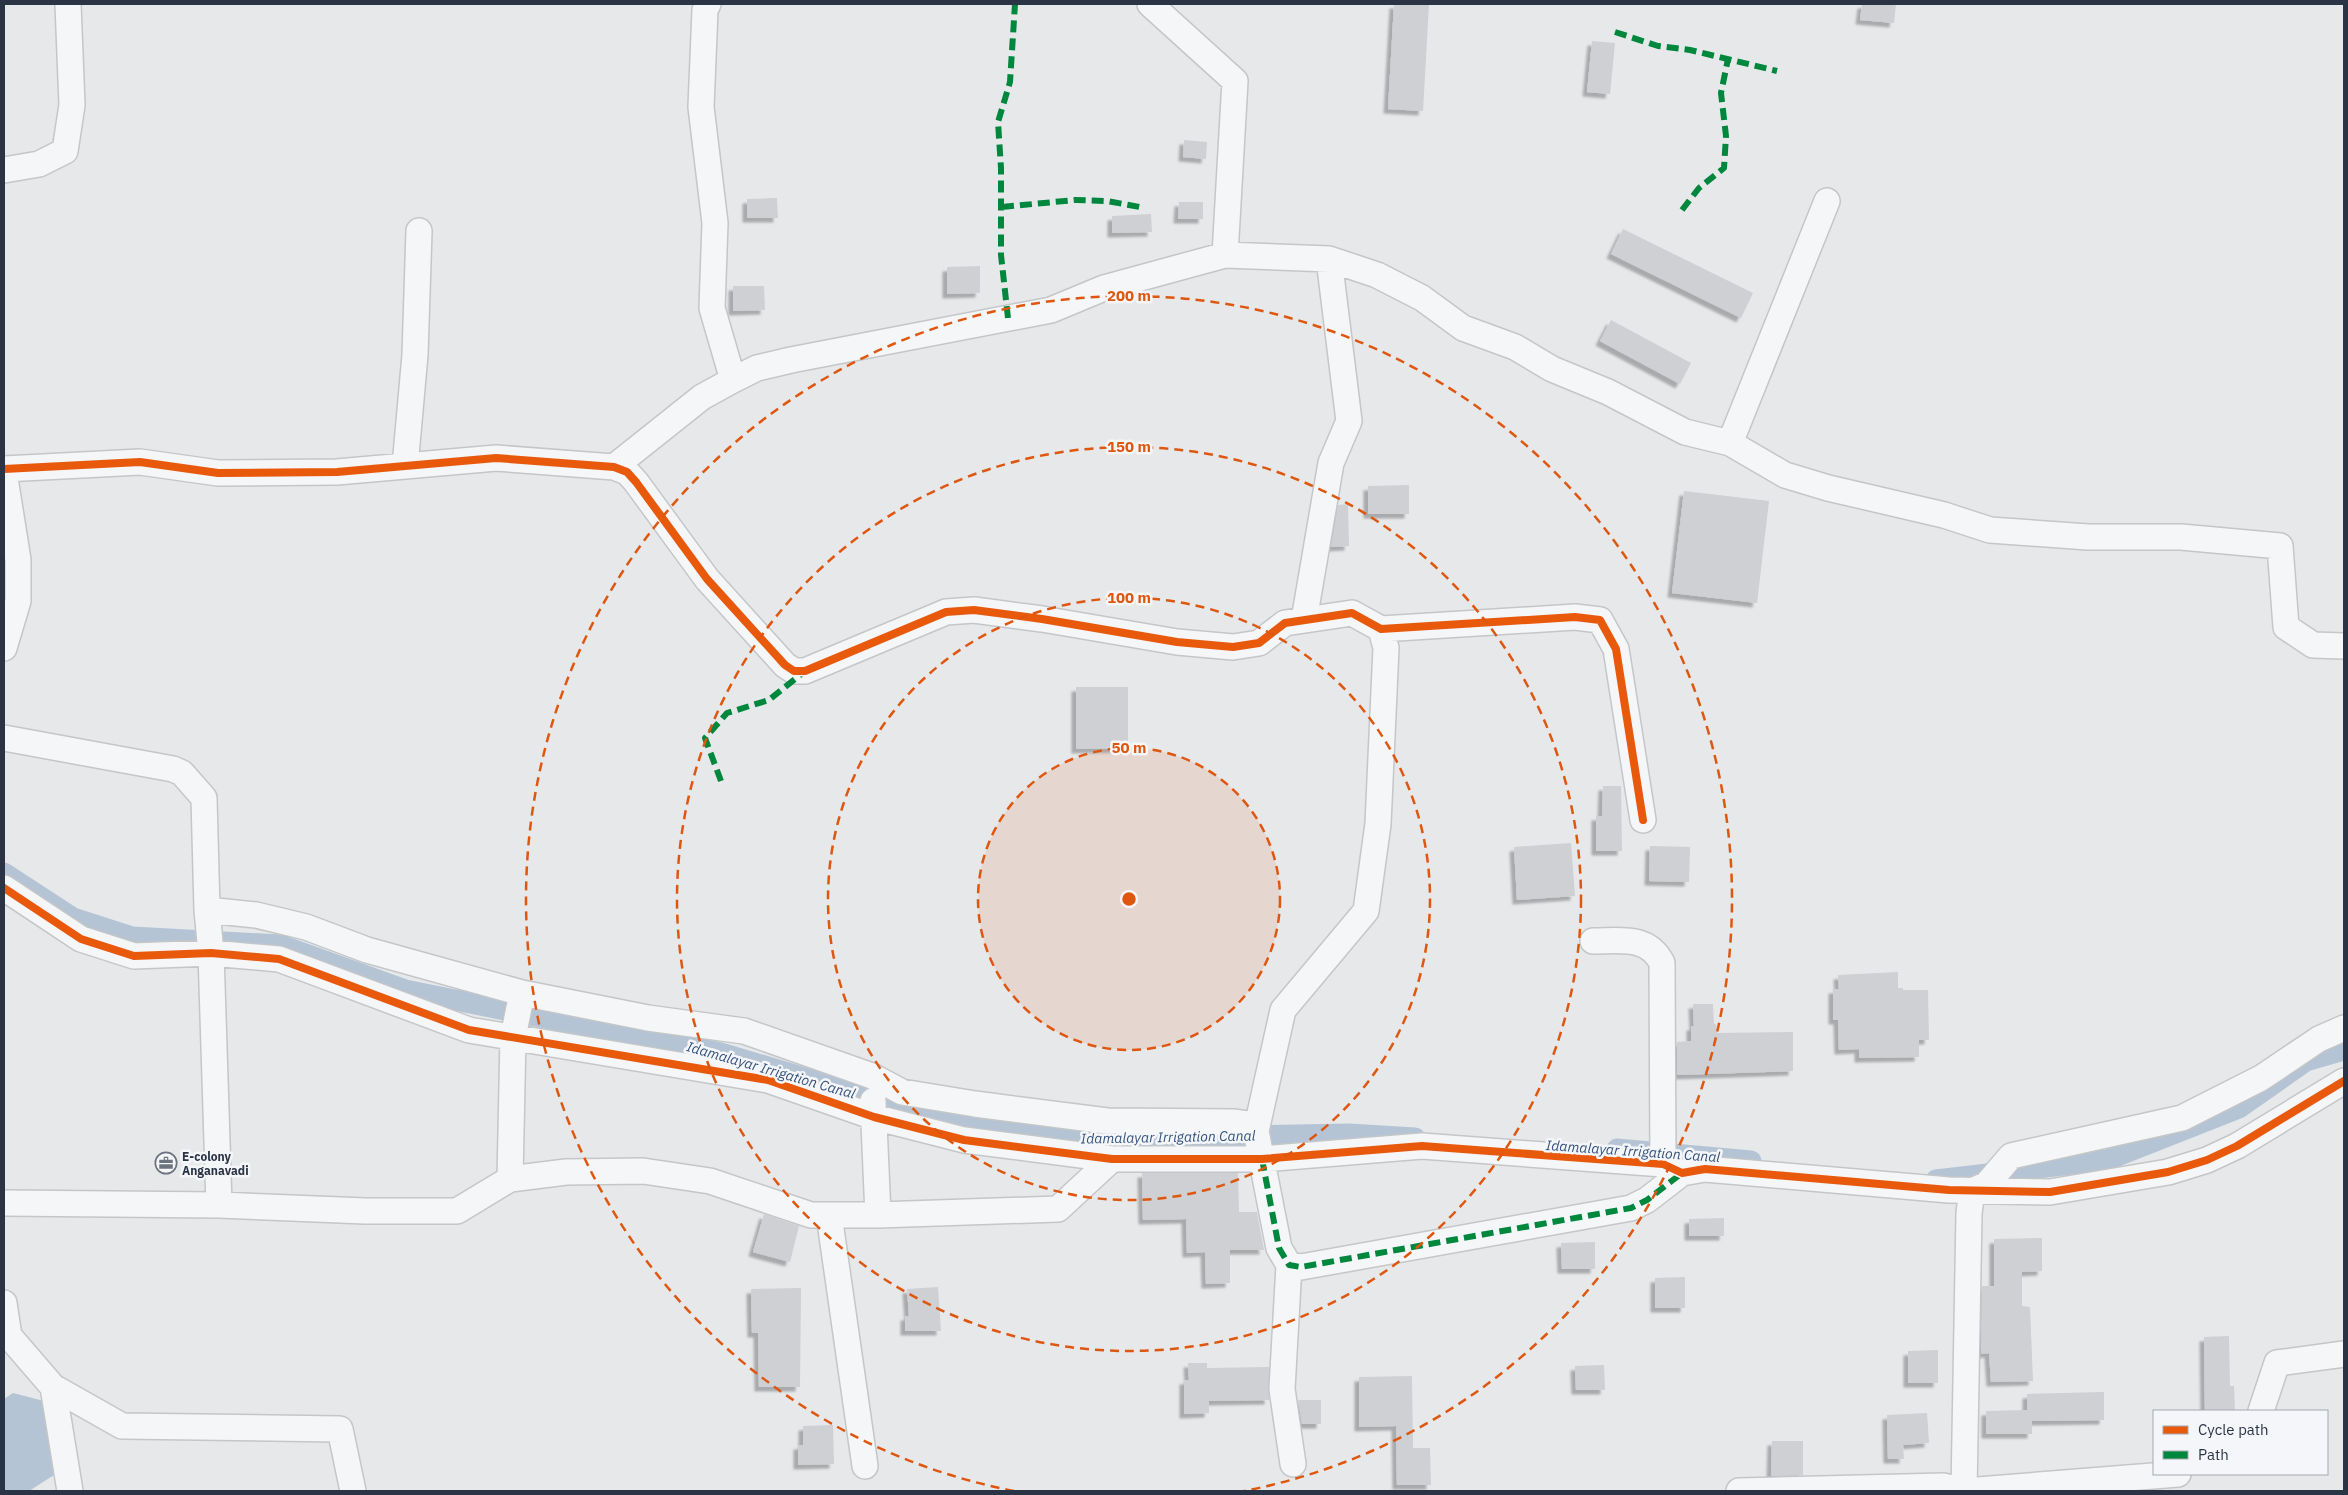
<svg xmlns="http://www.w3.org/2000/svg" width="2348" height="1495" viewBox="0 0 2348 1495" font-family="'IBM Plex Sans',sans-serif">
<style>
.water{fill:#b4c4d5}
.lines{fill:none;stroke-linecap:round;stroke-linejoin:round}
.canal{stroke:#b4c4d5;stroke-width:21}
.building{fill:#ced0d3;filter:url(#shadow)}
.minor-casing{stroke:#c4c6c8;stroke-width:28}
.minor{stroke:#f5f6f7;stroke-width:25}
.quiet{stroke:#00873e;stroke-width:6;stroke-dasharray:12 6;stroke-linecap:butt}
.cycleway-casing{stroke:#f4f6f9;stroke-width:11}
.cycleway{stroke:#e8590c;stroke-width:8}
.ring{fill:none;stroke:#df570f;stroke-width:2.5;stroke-dasharray:9 6}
.labels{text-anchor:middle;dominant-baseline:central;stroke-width:5;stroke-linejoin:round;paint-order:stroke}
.poi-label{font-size:12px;font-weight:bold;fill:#2b3445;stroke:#f4f6f9;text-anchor:start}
.water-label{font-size:14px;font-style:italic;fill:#34527a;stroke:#f4f6f9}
.centre{fill:#df570f;stroke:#f4f6f9;stroke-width:2.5}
.ring-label{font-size:15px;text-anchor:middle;font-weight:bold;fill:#df570f;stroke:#f4f6f9;stroke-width:5;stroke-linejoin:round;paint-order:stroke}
</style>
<defs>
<filter id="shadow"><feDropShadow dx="-4.5" dy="4.5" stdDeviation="1" flood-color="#0004"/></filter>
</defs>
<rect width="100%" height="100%" fill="#e6e8ea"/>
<path class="water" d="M13,1393L44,1401L54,1475L29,1491H4V1399Z"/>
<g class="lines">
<path class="canal" d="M4,873L73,918L132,937L280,945L405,990L721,1053L901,1107L1079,1139L1349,1134L1415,1138
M1617,1149L1751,1161
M1936,1180L2107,1160L2239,1108L2306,1061L2344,1050"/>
</g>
<path class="building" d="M1394,4H1429L1423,111L1388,109Z
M1862,4H1896L1894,23L1860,20Z
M1592,41L1615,43L1610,94L1587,92Z
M1184,140L1207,142L1206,159L1183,157Z
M777,198L778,218H747V199Z
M1179,202H1203V219H1178Z
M1151,214L1152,232L1112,233V216Z
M1623,229L1753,293L1741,318L1611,254Z
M980,266V293L947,294V267Z
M733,286H764L765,310L733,311Z
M1611,320L1691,363L1680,384L1600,341Z
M1409,485V514H1368V486Z
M1684,491L1769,501L1757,603L1672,593Z
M1348,504L1349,546L1331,547L1338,505Z
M1076,687H1128V748L1076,749Z
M1603,786H1621L1622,851H1596V816H1602Z
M1571,843L1575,896L1517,900L1514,847Z
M1650,846L1690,847L1689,882L1649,881Z
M1898,972V988H1903V990H1928L1929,1040H1919V1057L1859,1058V1049L1839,1050L1838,1020H1833V989H1839L1838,975Z
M1693,1004H1713L1714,1024H1716L1717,1033L1793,1032V1071L1677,1075V1042L1691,1041V1026H1694Z
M1142,1173H1238L1239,1212H1257L1264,1250H1230V1283L1206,1284L1205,1252L1187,1253L1186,1219L1143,1220Z
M764,1214L799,1226L790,1262L753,1252Z
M1724,1218V1236H1689V1219Z
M2042,1238V1271L2022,1272V1306L2030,1307L2033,1381L1991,1382L1989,1353L1981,1354L1982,1286H1994V1239Z
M1595,1242V1269H1562L1561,1243Z
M1685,1277V1308H1655V1278Z
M938,1287L941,1331H905V1316H909L907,1289Z
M801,1288L800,1387H759L758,1333H752L751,1289Z
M2229,1336L2230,1386H2234L2235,1411H2205L2204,1337Z
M1938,1350V1383H1908V1351Z
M1188,1363H1207V1368L1269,1367V1400L1209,1401V1413L1184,1414V1380H1189Z
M1604,1365L1605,1390H1576L1575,1366Z
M1412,1376L1413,1448H1430L1431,1485H1397L1396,1426L1359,1427V1377Z
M2104,1392V1420L2032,1421V1434H1986V1411L2027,1410V1394Z
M1298,1400H1321V1424H1302Z
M1927,1413L1929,1443L1903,1445L1904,1459H1888L1887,1415Z
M833,1425L834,1464L798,1465V1445H803V1426Z
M1772,1441H1803V1475L1771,1476Z"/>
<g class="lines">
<g class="minor-casing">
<path id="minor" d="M1150,4L1235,81L1225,255
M4,170L39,164L65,151L72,105L68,4
M733,380L757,368L791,360L1051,310L1104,288L1225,255L1329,259L1377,275L1422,298L1463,328L1515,347L1552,369L1608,392L1685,432L1730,443L1785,475L1828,488L1944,515L1990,530L2088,537H2181L2280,546L2286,627L2313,645L2344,646
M1730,443L1827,201
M405,466L415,355L419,231
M614,467L702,397L733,380L712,308L715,223L701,107L705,10L708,4
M4,469L140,462L218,473L337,472L496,458L614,467L627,472L636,482L707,579L785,665L794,671H805L946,612L974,610L1042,619L1177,642L1233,647L1259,643L1285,623L1352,613L1381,629L1575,617L1600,620L1616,649L1643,820
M4,472L18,560V601L4,648
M1304,620L1331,463L1349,421L1329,259
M1381,629L1386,648L1378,824L1366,911L1283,1010L1256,1131L1279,1248L1289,1265L1301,1267L1631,1208L1647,1200L1682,1173
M4,738L173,769L182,773L204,798L207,910L256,915L306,927L367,950L522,993L648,1018L744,1031L872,1076L902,1092L975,1104L1107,1121L1235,1122L1249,1124L1256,1131
M4,888L81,939L134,956L211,953L279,959L469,1030L768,1080L874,1117L964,1140L1112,1159H1262L1422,1146L1663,1164L1682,1173L1705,1169L1949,1190L2050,1192L2168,1172L2207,1160L2237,1146L2344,1081
M1593,941C1621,941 1648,935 1662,963L1663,1164
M510,1179L513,1037L522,993
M4,1203L219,1205L211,953L207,910
M219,1205L365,1211H457L510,1179L566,1172L643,1171L710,1181L811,1215H878L873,1101
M829,1215L865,1466
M878,1215L1058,1209L1112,1159
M1289,1265L1282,1389L1293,1464
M4,1303L9,1336L53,1387L122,1426L340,1429L353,1491
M53,1387L70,1491
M2261,1411L2277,1363L2344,1354
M1739,1491L1944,1486L1963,1491
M1964,1491L1969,1213L1972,1191L1987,1184L2011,1156L2182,1118L2261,1078L2319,1039L2344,1028
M1965,1491L2178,1474"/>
</g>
<use href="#minor" class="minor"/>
<path class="quiet" d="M1615,32L1658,46L1690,50L1777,71
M1002,207L1075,200L1107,201L1140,207
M1682,210L1699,188L1724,168L1726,136L1721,93L1728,59
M1008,318L1001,255V168L998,122L1010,82L1015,4
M721,781L705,738L727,713L769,700L805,671
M1262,1159L1279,1248L1289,1265L1301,1267L1631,1208L1647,1200L1682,1173"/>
<g class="cycleway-casing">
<path id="cycleway" d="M4,469L140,462L218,473L337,472L496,458L614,467L627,472L636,482L707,579L785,665L794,671H805L946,612L974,610L1042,619L1177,642L1233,647L1259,643L1285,623L1352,613L1381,629L1575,617L1600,620L1616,649L1643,820
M4,888L81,939L134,956L211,953L279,959L469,1030L768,1080L874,1117L964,1140L1112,1159H1262L1422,1146L1663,1164L1682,1173L1705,1169L1949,1190L2050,1192L2168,1172L2207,1160L2237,1146L2344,1081"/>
</g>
<use href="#cycleway" class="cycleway"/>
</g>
<circle cx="1129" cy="899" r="151" fill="#df570f" fill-opacity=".12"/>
<g class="ring">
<circle cx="1129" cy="899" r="151"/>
<circle cx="1129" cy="899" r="301"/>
<circle cx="1129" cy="899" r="452"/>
<path d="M1014 1491A603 603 0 1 1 1244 1491"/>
</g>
<defs>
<g id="office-ring" transform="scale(1.125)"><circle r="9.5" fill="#f4f6f9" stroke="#6c737f" stroke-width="1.5"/><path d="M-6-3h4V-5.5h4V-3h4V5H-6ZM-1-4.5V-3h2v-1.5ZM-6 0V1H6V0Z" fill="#6c737f"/></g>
</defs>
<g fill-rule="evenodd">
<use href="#office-ring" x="166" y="1163"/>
</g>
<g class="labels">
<g class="poi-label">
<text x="182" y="1156">E-colony<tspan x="182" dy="14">Anganavadi</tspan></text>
</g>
<g class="water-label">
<text transform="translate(771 1070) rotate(16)">Idamalayar Irrigation Canal</text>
<text transform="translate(1168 1137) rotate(-1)">Idamalayar Irrigation Canal</text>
<text transform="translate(1633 1151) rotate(4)">Idamalayar Irrigation Canal</text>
</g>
</g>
<circle cx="1129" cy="899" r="8" class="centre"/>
<g class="ring-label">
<text x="1129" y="301">200 m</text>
<text x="1129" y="452">150 m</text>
<text x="1129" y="603">100 m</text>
<text x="1129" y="753">50 m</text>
</g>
<rect width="2348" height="1495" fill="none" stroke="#2b3445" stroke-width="10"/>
<rect x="2153" y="1410" width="175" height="65" fill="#f4f6f9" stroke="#a4a8b1"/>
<rect x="2163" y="1426" width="25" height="8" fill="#e8590c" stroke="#a4a8b1"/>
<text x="2198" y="1435" font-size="15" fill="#2b3445">Cycle path</text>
<rect x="2163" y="1451" width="25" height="8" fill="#00873e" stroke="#a4a8b1"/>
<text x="2198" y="1460" font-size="15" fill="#2b3445">Path</text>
</svg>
